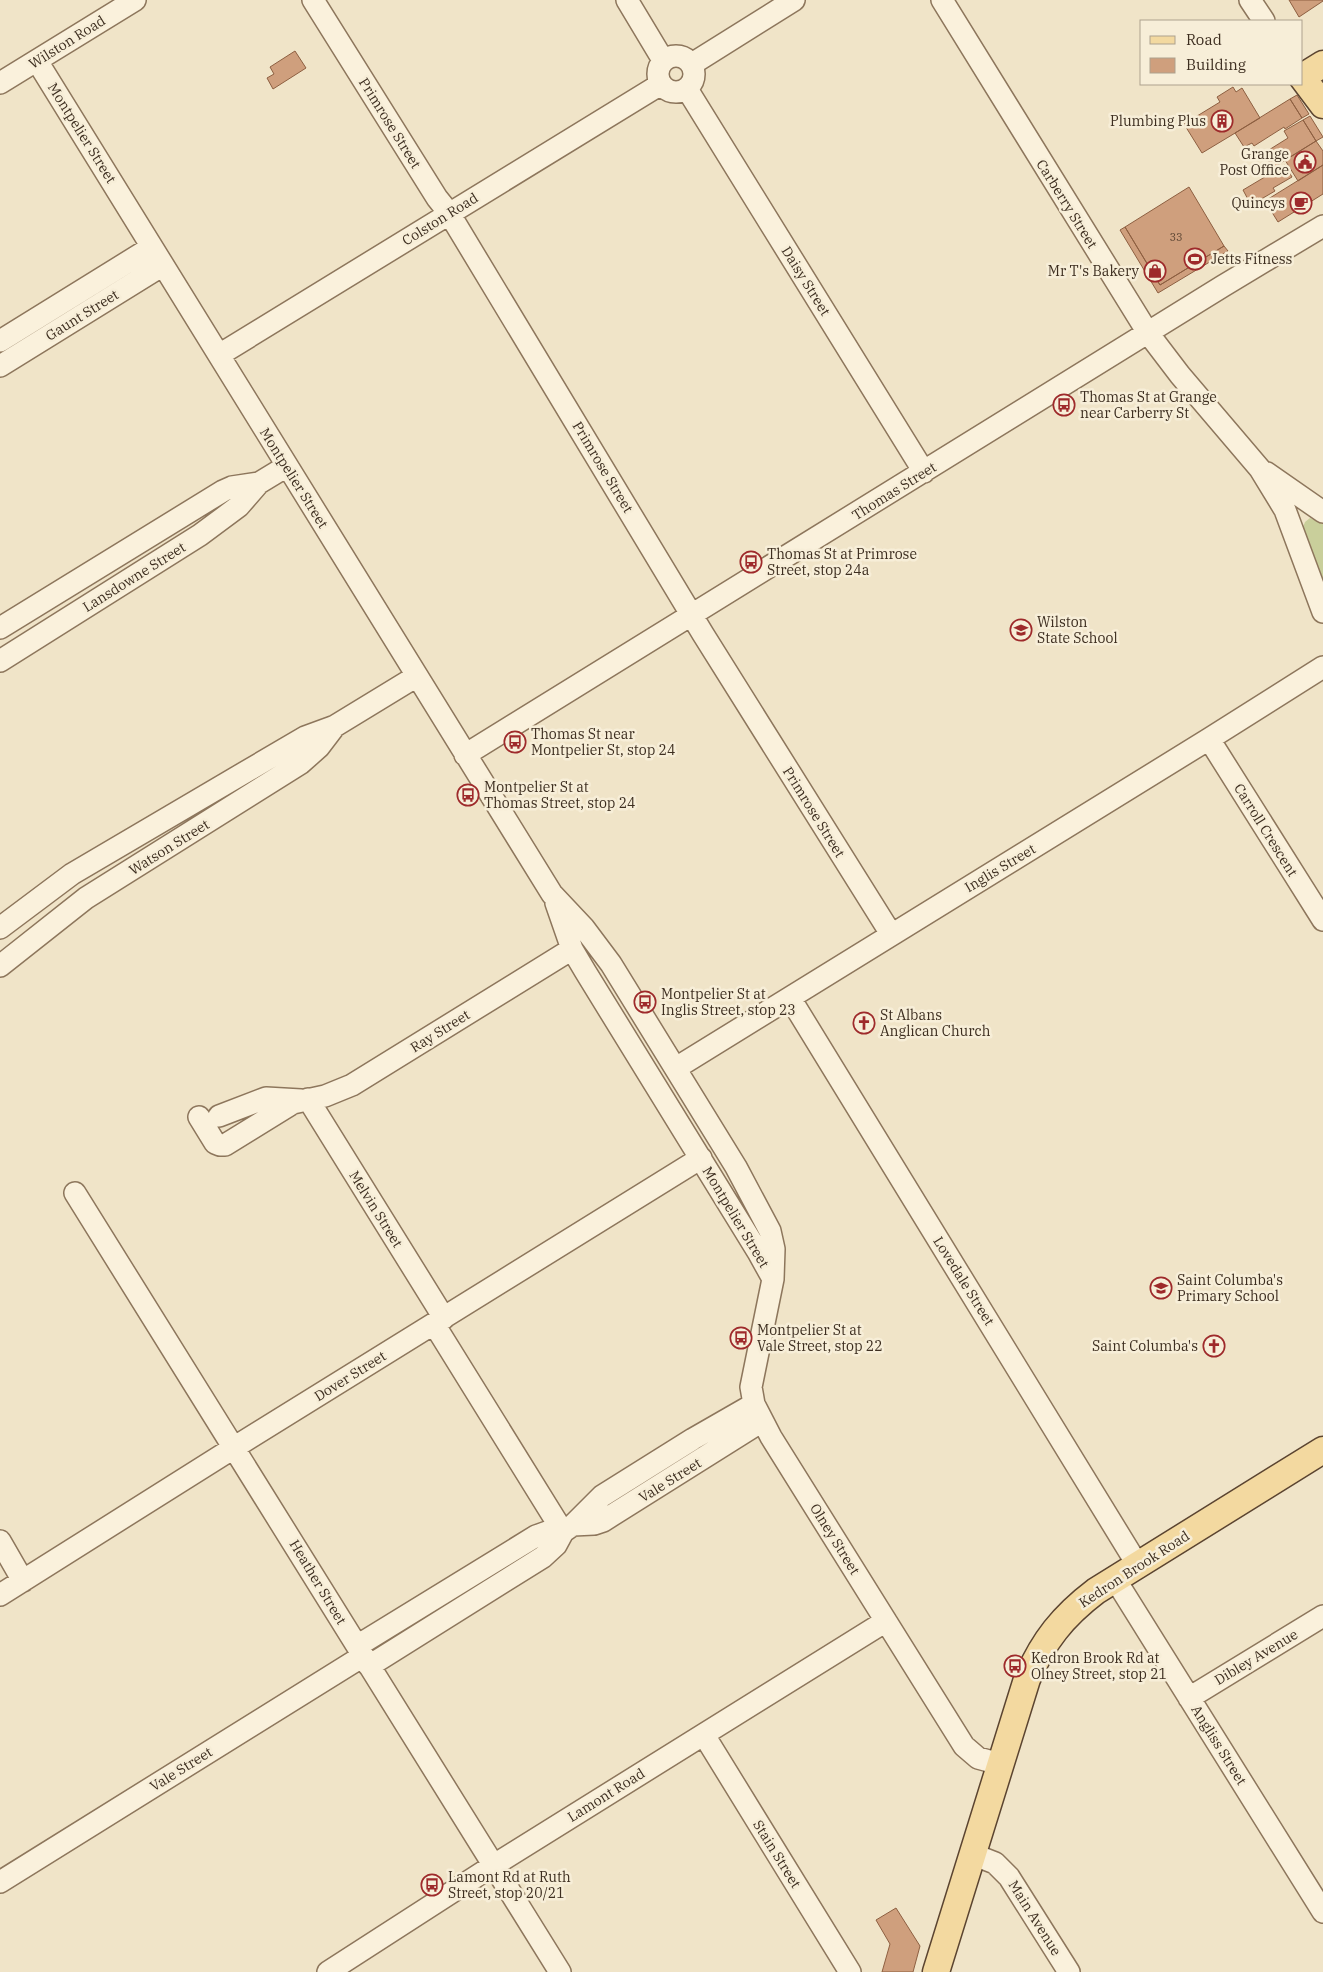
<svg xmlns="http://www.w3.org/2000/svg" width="1323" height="1972" viewBox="0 0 1323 1972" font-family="'IBM Plex Serif',serif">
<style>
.green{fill:#c9cf9b}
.building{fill:#cf9f7d;stroke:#8d5f41}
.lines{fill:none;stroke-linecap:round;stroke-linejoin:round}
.minor-casing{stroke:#8d765c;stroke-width:24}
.major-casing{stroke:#5b4430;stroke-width:29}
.minor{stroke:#faf1dc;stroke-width:21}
.major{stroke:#f3d9a0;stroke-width:26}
.labels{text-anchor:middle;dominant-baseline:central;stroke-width:5;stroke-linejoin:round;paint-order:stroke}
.number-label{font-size:11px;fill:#624a37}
.street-label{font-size:14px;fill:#3d2e20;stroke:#f7eed8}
.poi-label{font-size:14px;fill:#3d2e20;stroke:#f7eed8;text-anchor:start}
</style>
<rect width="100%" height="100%" fill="#f0e4c8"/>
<path class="green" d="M1310,518L1323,524V579L1303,527L1305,522Z"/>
<path class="building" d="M1289,0H1323V1L1299,17Z
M295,51L306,68L273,89L267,78L274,74L270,67Z
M1233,87L1236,92L1242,88L1260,118L1202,153L1184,124L1220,102L1217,97Z
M1297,95L1309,114L1302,118L1290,99Z
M1290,99L1302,118L1285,129L1284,127L1254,146L1252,143L1244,147L1235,133Z
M1310,116L1323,137L1316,141L1303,120Z
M1303,120L1316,141L1273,168L1264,153L1288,138L1284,131Z
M1316,141L1323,151V165L1298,181L1285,160Z
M1285,165L1292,177L1273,188L1275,191L1251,205L1243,190Z
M1323,165V194L1278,222L1265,201Z
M1189,187L1224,246L1160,285L1125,227Z
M1125,227L1160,285L1224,246L1228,251L1158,293L1120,230Z
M896,1908L920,1946L913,1972H882L890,1944L876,1920Z"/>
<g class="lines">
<g class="minor-casing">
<path id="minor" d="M313,0L437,198L449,213L703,634L891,934
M627,0L663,60
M942,0L1148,333L1180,375L1260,469L1285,510L1323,612
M1250,0L1264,21
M658 74a18 18 0 1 1 36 0a18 18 0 1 1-36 0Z
M37,61L552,894L584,928L611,964L736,1167L770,1231L774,1249L773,1279L751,1387L754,1404L771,1437L964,1746L978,1758L1000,1764
M692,64L794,0
M0,83L135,0
M687,89L924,472
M0,341L152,247
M219,355L661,84
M0,366L163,265
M1267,473L1323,512
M0,628L223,491L232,487L259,483
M0,661L200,535L239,506L259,483L287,466
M1209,739L1323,920
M465,755L1223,286L1323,226
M556,903L572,949L585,971L758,1252L773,1279
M0,928L72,874L305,737L335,726L417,676
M0,966L86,898L301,763L319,747L335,726
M790,998L1137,1564
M676,1068L1209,739L1323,667
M308,1099L444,1318
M219,1116L266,1098L301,1100
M199,1117L215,1143L220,1145H225L293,1103L325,1096L352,1085L572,949
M75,1193C238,1452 399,1712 560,1972
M434,1324L563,1532
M573,1525L594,1524L603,1521L762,1421
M0,1541L23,1581
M1115,1579L1323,1912
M0,1595L235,1447L701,1158
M357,1646L536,1536L550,1531L563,1532
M369,1666L543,1557L556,1545L563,1532L573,1525L602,1496L693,1439L754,1404
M1189,1698L1323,1616
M704,1735L850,1972
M972,1854L995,1863L1009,1877L1069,1972
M0,1882L363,1656
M328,1972L494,1865L886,1621"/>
</g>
<g class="major-casing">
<path id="major" d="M1323,64L1302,77L1323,105
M936,1972L1027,1679C1043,1641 1063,1616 1096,1591L1323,1450"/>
</g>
<use href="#minor" class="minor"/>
<use href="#major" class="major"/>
</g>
<defs>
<g id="building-ring" transform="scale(1.125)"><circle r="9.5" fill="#f7eed8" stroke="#9e2a2b" stroke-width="1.5"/><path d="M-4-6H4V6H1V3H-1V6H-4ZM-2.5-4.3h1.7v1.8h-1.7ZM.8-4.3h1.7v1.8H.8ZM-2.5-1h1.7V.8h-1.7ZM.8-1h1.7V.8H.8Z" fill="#9e2a2b"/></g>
<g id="civic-ring" transform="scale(1.125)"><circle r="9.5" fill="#f7eed8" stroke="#9e2a2b" stroke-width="1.5"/><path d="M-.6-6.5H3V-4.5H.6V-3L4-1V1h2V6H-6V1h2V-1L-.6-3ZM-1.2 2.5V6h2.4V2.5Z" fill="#9e2a2b"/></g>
<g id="cafe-ring" transform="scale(1.125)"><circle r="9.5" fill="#f7eed8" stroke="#9e2a2b" stroke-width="1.5"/><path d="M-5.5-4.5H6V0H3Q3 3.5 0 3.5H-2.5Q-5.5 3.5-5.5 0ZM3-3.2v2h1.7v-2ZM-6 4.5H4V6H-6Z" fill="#9e2a2b"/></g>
<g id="stadium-ring" transform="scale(1.125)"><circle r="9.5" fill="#f7eed8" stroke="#9e2a2b" stroke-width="1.5"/><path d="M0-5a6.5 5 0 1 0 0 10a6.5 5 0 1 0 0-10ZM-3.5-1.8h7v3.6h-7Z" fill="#9e2a2b"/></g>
<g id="shop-ring" transform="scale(1.125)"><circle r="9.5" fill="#f7eed8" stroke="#9e2a2b" stroke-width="1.5"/><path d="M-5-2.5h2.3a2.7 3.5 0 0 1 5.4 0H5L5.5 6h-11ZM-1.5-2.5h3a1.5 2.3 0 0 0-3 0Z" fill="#9e2a2b"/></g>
<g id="bus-ring" transform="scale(1.125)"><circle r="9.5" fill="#f7eed8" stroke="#9e2a2b" stroke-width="1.5"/><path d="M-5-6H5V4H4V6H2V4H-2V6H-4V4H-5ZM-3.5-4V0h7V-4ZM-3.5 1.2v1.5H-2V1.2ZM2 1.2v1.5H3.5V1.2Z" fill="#9e2a2b"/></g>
<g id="school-ring" transform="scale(1.125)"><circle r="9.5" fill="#f7eed8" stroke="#9e2a2b" stroke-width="1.5"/><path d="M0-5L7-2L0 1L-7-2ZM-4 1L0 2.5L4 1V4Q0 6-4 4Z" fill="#9e2a2b"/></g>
<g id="church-ring" transform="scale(1.125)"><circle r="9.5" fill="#f7eed8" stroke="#9e2a2b" stroke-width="1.5"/><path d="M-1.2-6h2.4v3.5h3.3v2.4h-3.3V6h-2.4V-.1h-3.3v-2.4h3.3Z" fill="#9e2a2b"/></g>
</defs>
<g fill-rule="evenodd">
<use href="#building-ring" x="1222" y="121"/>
<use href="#civic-ring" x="1305" y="162"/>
<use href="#cafe-ring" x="1301" y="203"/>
<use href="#stadium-ring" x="1195" y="259"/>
<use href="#shop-ring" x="1155" y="271"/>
<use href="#bus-ring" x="1064" y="405"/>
<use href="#bus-ring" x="751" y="562"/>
<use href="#school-ring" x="1021" y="630"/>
<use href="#bus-ring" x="515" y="742"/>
<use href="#bus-ring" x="468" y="795"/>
<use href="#bus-ring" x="645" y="1002"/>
<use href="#church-ring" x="864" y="1023"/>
<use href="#school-ring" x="1161" y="1288"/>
<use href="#bus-ring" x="741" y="1338"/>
<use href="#church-ring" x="1214" y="1346"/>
<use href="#bus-ring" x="1015" y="1666"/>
<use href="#bus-ring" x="432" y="1885"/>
</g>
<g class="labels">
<g class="number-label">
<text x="1176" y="237">33</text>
</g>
<g class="street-label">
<text transform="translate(67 42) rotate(-32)">Wilston Road</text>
<text transform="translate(390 123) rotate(58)">Primrose Street</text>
<text transform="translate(82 133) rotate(58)">Montpelier Street</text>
<text transform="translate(1067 204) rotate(58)">Carberry Street</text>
<text transform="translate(440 219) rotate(-32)">Colston Road</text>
<text transform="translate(806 281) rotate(58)">Daisy Street</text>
<text transform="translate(82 315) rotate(-32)">Gaunt Street</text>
<text transform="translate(603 467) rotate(59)">Primrose Street</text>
<text transform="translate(294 478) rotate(58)">Montpelier Street</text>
<text transform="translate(894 491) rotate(-32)">Thomas Street</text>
<text transform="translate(134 577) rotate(-32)">Lansdowne Street</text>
<text transform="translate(814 812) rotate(58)">Primrose Street</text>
<text transform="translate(1266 830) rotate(58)">Carroll Crescent</text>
<text transform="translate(169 847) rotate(-32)">Watson Street</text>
<text transform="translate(1000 868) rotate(-31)">Inglis Street</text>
<text transform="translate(440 1031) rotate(-32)">Ray Street</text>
<text transform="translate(376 1209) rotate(58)">Melvin Street</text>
<text transform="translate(736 1217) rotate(59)">Montpelier Street</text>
<text transform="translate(964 1281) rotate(58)">Lovedale Street</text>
<text transform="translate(350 1376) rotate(-32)">Dover Street</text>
<text transform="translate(670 1480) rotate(-32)">Vale Street</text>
<text transform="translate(835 1539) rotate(58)">Olney Street</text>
<text transform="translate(1134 1569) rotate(-33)">Kedron Brook Road</text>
<text transform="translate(318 1582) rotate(59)">Heather Street</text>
<text transform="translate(1256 1657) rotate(-31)">Dibley Avenue</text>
<text transform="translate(1219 1745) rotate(58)">Angliss Street</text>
<text transform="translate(181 1769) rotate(-32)">Vale Street</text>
<text transform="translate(606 1795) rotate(-32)">Lamont Road</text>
<text transform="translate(777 1854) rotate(58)">Stain Street</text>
<text transform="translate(1035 1918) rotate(58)">Main Avenue</text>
</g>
<g class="poi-label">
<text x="1206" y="121" text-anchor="end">Plumbing Plus</text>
<text x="1289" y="154" text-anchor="end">Grange<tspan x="1289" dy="16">Post Office</tspan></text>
<text x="1285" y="203" text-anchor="end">Quincys</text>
<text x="1211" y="259">Jetts Fitness</text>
<text x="1139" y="271" text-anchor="end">Mr T's Bakery</text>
<text x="1080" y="397">Thomas St at Grange<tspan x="1080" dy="16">near Carberry St</tspan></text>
<text x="767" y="554">Thomas St at Primrose<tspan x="767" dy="16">Street, stop 24a</tspan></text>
<text x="1037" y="622">Wilston<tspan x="1037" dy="16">State School</tspan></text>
<text x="531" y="734">Thomas St near<tspan x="531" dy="16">Montpelier St, stop 24</tspan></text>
<text x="484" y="787">Montpelier St at<tspan x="484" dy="16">Thomas Street, stop 24</tspan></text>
<text x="661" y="994">Montpelier St at<tspan x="661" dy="16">Inglis Street, stop 23</tspan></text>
<text x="880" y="1015">St Albans<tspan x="880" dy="16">Anglican Church</tspan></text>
<text x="1177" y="1280">Saint Columba's<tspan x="1177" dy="16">Primary School</tspan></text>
<text x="757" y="1330">Montpelier St at<tspan x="757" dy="16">Vale Street, stop 22</tspan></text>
<text x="1198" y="1346" text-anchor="end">Saint Columba's</text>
<text x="1031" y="1658">Kedron Brook Rd at<tspan x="1031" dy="16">Olney Street, stop 21</tspan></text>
<text x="448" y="1877">Lamont Rd at Ruth<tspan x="448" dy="16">Street, stop 20/21</tspan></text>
</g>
</g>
<rect x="1140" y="20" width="162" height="65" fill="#f7eed8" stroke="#ada18e"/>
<rect x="1150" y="36" width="25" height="8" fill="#f3d9a0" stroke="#ada18e"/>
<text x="1186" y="45" font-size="15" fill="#3d2e20">Road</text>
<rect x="1150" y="58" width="25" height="15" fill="#cf9f7d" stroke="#ada18e"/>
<text x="1186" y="70" font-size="15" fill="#3d2e20">Building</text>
</svg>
